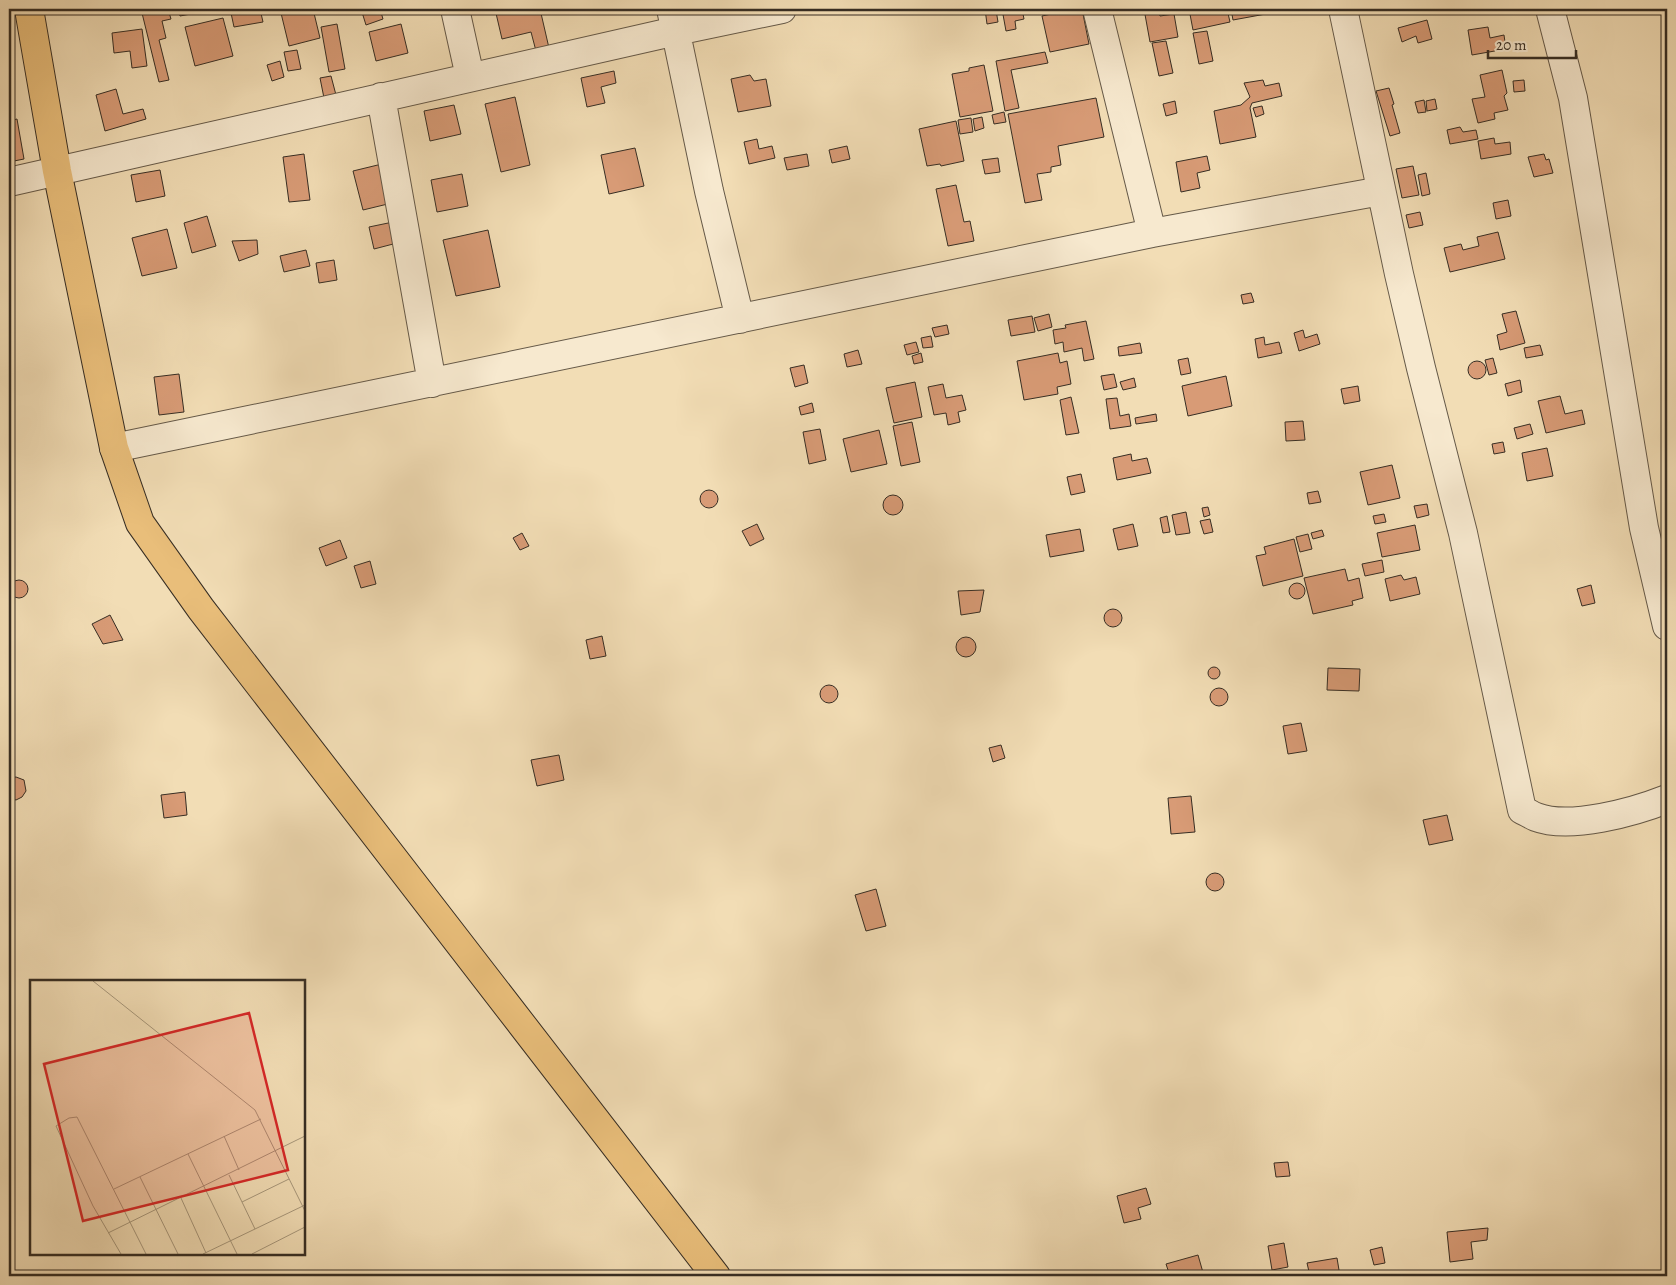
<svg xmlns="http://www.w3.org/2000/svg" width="1676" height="1285" viewBox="0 0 1676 1285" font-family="Alegreya,serif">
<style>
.building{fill:#d89b76;stroke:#362d23}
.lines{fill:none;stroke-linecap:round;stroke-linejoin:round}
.minor-casing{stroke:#655948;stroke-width:30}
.major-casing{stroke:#362d23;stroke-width:30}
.minor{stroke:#f7e9cf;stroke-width:28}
.major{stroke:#e9be7a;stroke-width:28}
.inset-road{fill:none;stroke:#a7977b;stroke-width:1}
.view{fill:#d62828;fill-opacity:0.15;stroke:#d62828;stroke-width:2.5}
.inset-edge{fill:none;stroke:#362d23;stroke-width:2.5}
</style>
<rect width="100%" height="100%" fill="#f2ddb5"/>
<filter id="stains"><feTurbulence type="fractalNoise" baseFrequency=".004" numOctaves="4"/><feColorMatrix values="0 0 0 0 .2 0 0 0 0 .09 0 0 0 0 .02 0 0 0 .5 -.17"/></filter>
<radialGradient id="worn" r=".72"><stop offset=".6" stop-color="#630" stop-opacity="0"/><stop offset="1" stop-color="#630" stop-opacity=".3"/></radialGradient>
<path class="building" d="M141,9H168L171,19L162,21L166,38L159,40L169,80L159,82Z
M178,9H207V11L180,16Z
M251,9H260L263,22L234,27L231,13Z
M280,9H313L320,38L289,46Z
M361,9H380L383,19L366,25Z
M495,9H540L549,48L536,51L531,32L502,39Z
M541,9H557V10L543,14Z
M985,9H999L996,10L998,22L987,24Z
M1002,9H1022L1024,19L1015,21L1016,29L1006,31Z
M1041,9H1061L1042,13Z
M1074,9H1082L1089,44L1050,52L1042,16Z
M1144,9H1158L1160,16L1174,14L1178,37L1150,42Z
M1189,9H1227L1230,22L1193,30Z
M1231,9H1293L1233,20Z
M223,18L233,56L195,66L185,27Z
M1427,20L1432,39L1418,43L1416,36L1402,42L1398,28Z
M337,24L345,69L329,72L321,27Z
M401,24L408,53L376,61L369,32Z
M1488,27L1490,38L1504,35L1506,49L1472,55L1468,30Z
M142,29L147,66L132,68L130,51L114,53L112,33Z
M1207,31L1213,61L1199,64L1193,33Z
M1166,41L1173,73L1159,76L1152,43Z
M297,50L301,69L288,71L284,52Z
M1045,52L1048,63L1011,70L1019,108L1005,111L996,61Z
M280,61L284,77L272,81L267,65Z
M984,65L993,111L960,117L952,74L969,71V68Z
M1502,70L1507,93L1504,96L1508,110L1494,113L1495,119L1478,123L1472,99L1485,97L1480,75Z
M614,71L616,83L601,87L605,103L587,107L581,78Z
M750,75L754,81L766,79L771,106L738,112L731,79Z
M331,76L336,95L324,98L320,78Z
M1263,80L1265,86L1279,83L1282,96L1252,103L1250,108L1256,137L1220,144L1214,111L1241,105L1250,97L1244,83Z
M1524,80L1525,91L1514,92L1513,81Z
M1389,88L1394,104L1392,105L1400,133L1390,136L1376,91Z
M116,89L123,114L143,109L146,119L105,131L96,95Z
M515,97L530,165L501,172L485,104Z
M1096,98L1104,137L1058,146L1061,165L1051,167V172L1037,174L1042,200L1025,203L1008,114Z
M1435,99L1437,109L1427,111L1426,101Z
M1424,100L1426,112L1418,113L1415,102Z
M1175,101L1177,113L1166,116L1163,104Z
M454,105L461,134L430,141L424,111Z
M1262,106L1264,114L1256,117L1253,108Z
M1004,112L1006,122L994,124L992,115Z
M982,117L984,128L975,131L973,119Z
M971,118L973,132L960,134L958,120Z
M17,119L24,159L9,162V121Z
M956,121L964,161L941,166L940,164L927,166L919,129Z
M1460,127L1463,132L1476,130L1478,139L1450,144L1447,130Z
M1494,138L1495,144L1510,142L1511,154L1481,159L1478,141Z
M757,139L759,149L772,146L775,158L749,164L744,142Z
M847,146L850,159L832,163L829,150Z
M635,148L644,186L609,194L601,155Z
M304,154L310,200L289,202L283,157Z
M807,154L809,166L787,170L784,158Z
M1544,154L1546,160L1549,159L1553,173L1534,177L1528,157Z
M1207,156L1210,170L1197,173L1200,188L1181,192L1176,162Z
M998,158L1000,172L985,174L982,160Z
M386,163L396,202L363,210L353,171Z
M1413,166L1419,195L1402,198L1396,169Z
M160,170L165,196L136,202L131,175Z
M1426,173L1430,194L1422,196L1418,175Z
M462,174L468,206L437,212L431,180Z
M956,185L964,222L970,221L974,241L948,246L936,189Z
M1508,200L1511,216L1496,219L1493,203Z
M1420,212L1423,225L1409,228L1406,215Z
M207,216L216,246L192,253L184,223Z
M393,222L397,243L374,249L369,227Z
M167,229L177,268L142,276L132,238Z
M488,230L500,287L456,296L443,240Z
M1498,232L1505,259L1450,272L1444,248L1461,244L1463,250L1479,246L1477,237Z
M257,240L258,254L239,261L232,241Z
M306,250L310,266L284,272L280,256Z
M334,260L337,280L319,283L316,263Z
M1251,293L1254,302L1243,304L1241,295Z
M1516,311L1525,343L1500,350L1497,335L1507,332L1502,314Z
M1049,314L1052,327L1038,331L1034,318Z
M1032,316L1035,332L1011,336L1008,320Z
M1086,321L1094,359L1084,361L1082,348L1064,352L1063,342L1055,344L1053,330L1066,328L1065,325Z
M947,325L949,334L935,337L932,328Z
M1303,330L1305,338L1317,334L1320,344L1299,351L1294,333Z
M931,336L933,347L923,348L921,338Z
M1264,337L1265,345L1279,342L1282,353L1258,358L1255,339Z
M916,342L919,352L907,355L904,345Z
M1140,343L1142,353L1119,356L1118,347Z
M1540,345L1543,355L1526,358L1524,348Z
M858,350L862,364L847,367L844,354Z
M921,353L923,362L914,364L912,356Z
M1058,353L1060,363L1067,361L1071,384L1057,387L1058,394L1024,400L1017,361Z
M1188,358L1191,373L1181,375L1178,360Z
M1493,358L1497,373L1489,375L1485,360Z
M1468 370a9 9 0 1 1 18 0a9 9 0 1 1-18 0Z
M804,365L808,383L795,387L790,368Z
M179,374L184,412L159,415L154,377Z
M1114,374L1117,387L1104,390L1101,376Z
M1226,376L1232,406L1188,416L1182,386Z
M1134,378L1136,387L1123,390L1120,382Z
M1520,380L1522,392L1508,396L1505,384Z
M915,382L922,417L894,423L886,388Z
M943,384L946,398L962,395L966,410L958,412L960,422L948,425L946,413L934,415L928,387Z
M1358,386L1360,401L1344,404L1341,389Z
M1560,396L1565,414L1582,410L1585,424L1546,433L1538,401Z
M1071,397L1079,433L1066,435L1060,400Z
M1117,398L1120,416L1129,414L1131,426L1110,429L1106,399Z
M812,403L814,412L801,415L799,407Z
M1156,414L1157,421L1136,424L1135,418Z
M1303,421L1305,440L1286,441L1285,422Z
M912,422L920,462L901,466L893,426Z
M1530,424L1533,434L1517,439L1514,428Z
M820,429L826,460L809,464L803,432Z
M879,430L887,464L851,472L843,439Z
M1503,442L1505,452L1494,454L1492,444Z
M1547,448L1553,476L1527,481L1522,453Z
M1131,454L1132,461L1147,458L1151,473L1117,480L1113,458Z
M1392,465L1400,498L1368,505L1360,472Z
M1081,474L1085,492L1071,495L1067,477Z
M700 499a9 9 0 1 1 18 0a9 9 0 1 1-18 0Z
M1318,491L1321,502L1309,504L1307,493Z
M883 505a10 10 0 1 1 20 0a10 10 0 1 1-20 0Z
M1427,504L1429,515L1417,518L1414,506Z
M1208,507L1210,515L1204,517L1202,508Z
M1186,512L1190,533L1176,535L1172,515Z
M1384,514L1386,522L1375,524L1373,516Z
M1167,516L1170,532L1163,533L1160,518Z
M1210,519L1213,532L1204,534L1200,521Z
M757,524L764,539L750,546L742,531Z
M1133,524L1138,546L1118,550L1113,529Z
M1415,525L1420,550L1382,557L1377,533Z
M1080,529L1084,551L1050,557L1046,535Z
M1322,530L1324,536L1313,539L1311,533Z
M522,533L529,546L520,550L513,538Z
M1308,534L1312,549L1300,552L1296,537Z
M1294,539L1303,576L1263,586L1256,556L1266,554L1264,547Z
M340,540L347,558L326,566L319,548Z
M1382,560L1384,572L1365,576L1362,564Z
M370,561L376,584L361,588L354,566Z
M1345,569L1348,581L1359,578L1363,598L1352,601L1353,605L1313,614L1304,578Z
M1401,575L1404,580L1416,577L1420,594L1390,601L1385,579Z
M10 589a9 9 0 1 1 18 0a9 9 0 1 1-18 0Z
M1289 591a8 8 0 1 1 16 0a8 8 0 1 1-16 0Z
M1591,585L1595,603L1582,606L1577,589Z
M984,590L980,612L961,615L958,591Z
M1104 618a9 9 0 1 1 18 0a9 9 0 1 1-18 0Z
M110,615L123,640L103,644L92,624Z
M602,636L606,656L590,659L586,640Z
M956 647a10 10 0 1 1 20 0a10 10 0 1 1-20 0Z
M1208 673a6 6 0 1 1 12 0a6 6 0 1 1-12 0Z
M1328,668L1360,669L1359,691L1327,690Z
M820 694a9 9 0 1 1 18 0a9 9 0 1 1-18 0Z
M1210 697a9 9 0 1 1 18 0a9 9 0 1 1-18 0Z
M1301,723L1307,751L1288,754L1283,726Z
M1001,745L1005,758L993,762L989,748Z
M559,755L564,780L537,786L531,760Z
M16,777L24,780L26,791L22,797L16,800L9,798V778Z
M185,792L187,815L164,818L161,795Z
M1191,796L1195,832L1171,834L1168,798Z
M1447,815L1453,840L1429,845L1423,820Z
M1206 882a9 9 0 1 1 18 0a9 9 0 1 1-18 0Z
M876,889L886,926L866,931L855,895Z
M1288,1162L1290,1176L1276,1177L1274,1163Z
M1146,1188L1151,1204L1138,1208L1141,1219L1124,1223L1117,1196Z
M1488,1228L1487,1240L1471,1242L1473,1259L1450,1262L1447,1232Z
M1284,1243L1288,1267L1272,1270L1268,1246Z
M1382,1247L1385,1263L1374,1265L1370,1250Z
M1198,1255L1204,1276H1170L1166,1264Z
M1337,1258L1340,1276H1310L1307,1263Z"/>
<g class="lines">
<g class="minor-casing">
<path id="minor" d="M455,9L470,77
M671,9L709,191L740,319
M1097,9L1152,233
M1343,9L1399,274L1421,368L1463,533L1522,810C1527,812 1531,815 1536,817C1570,830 1634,812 1667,799
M1550,9L1573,98L1644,528L1667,626
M381,97L432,383
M9,182L676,31L782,9
M114,448L1152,233L1381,191"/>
</g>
<g class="major-casing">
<path id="major" d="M29,9L57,171L114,448L140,523L201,609L716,1276"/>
</g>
<use href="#minor" class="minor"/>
<use href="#major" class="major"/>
</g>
<g transform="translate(30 980)">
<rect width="275" height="275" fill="#f2ddb5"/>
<path class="inset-road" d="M63,1L225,130L275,231M194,156L209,190M158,174L207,274M199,195L225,249M110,197L148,274M84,209L231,139M151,218L176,273M212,222L259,199M78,253L275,156M91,274L63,226L26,146L39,138L47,137L116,274M173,274L275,225M222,274L275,247"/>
<path class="view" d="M219,33L258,190L53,241L14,84Z"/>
<rect width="275" height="275" class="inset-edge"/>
</g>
<rect width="1676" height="1285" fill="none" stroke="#f2ddb5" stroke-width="30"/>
<rect x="10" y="10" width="1656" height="1265" fill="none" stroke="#362d23" stroke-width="2.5"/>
<rect x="15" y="15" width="1646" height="1255" fill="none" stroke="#362d23"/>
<path d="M1488 50v8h88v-8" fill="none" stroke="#362d23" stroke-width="2.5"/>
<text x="1496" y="50" font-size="15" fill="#362d23" stroke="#f7e9cf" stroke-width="4" paint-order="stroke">20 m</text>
<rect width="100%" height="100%" filter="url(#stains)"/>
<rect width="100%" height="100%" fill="url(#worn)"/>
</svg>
